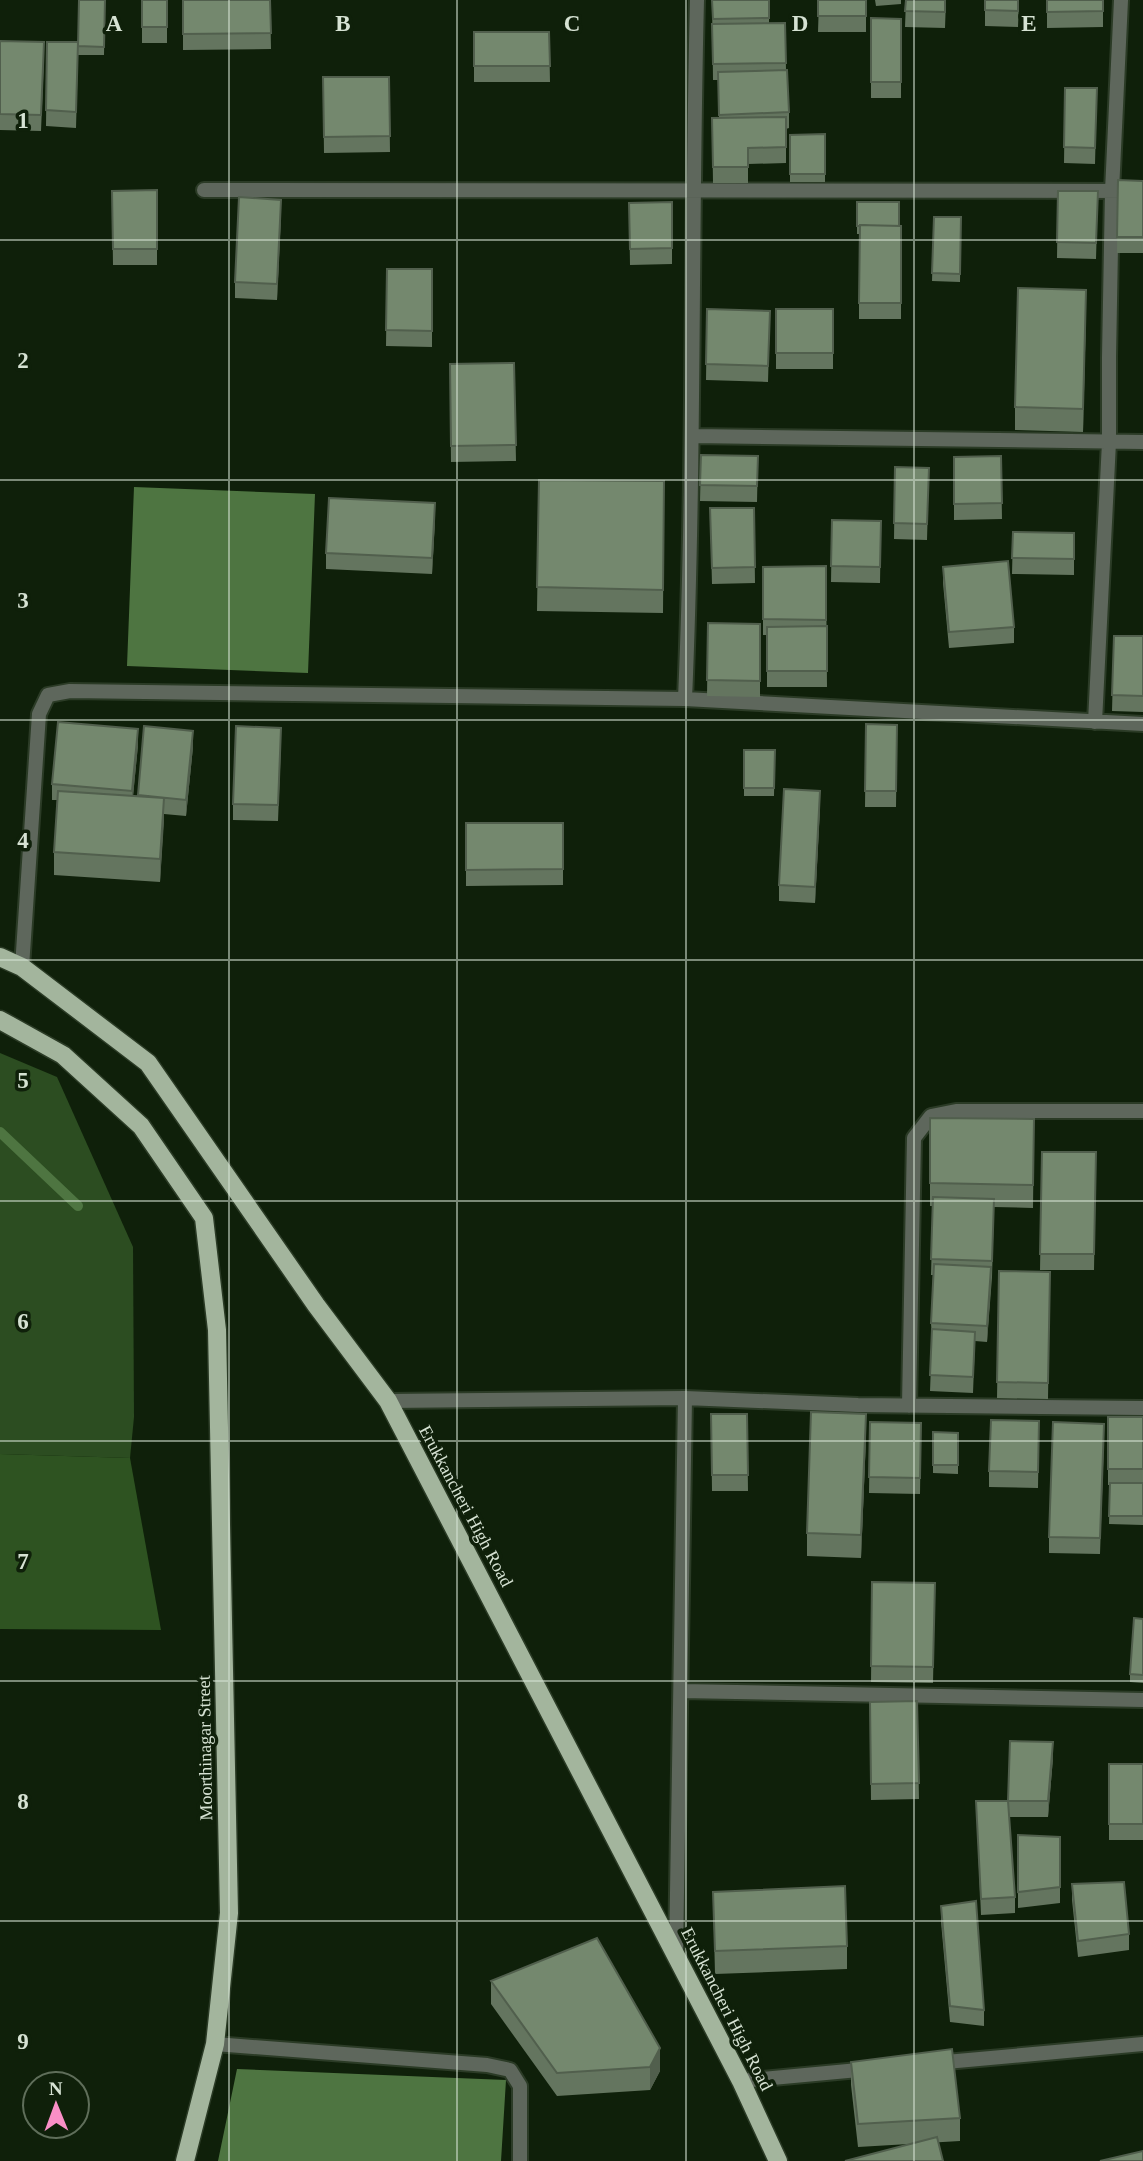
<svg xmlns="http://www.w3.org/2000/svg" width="1143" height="2161" viewBox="0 0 1143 2161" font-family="Georgia,serif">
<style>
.green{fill:#2c4d21}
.forest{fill:#2e5321}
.water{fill:#4e7541}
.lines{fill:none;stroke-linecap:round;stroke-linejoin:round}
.stream{stroke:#4e7541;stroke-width:10}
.minor-casing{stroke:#2b3b26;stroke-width:18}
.primary-casing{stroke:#2b3b26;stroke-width:21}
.minor{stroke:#5e675c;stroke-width:14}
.primary{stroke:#a3b59d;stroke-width:18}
.wall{fill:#64755f}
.shaded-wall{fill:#515f4d}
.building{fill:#74886e;stroke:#515f4d;stroke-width:2}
.grid{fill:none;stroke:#d6e2d3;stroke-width:2;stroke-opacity:0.55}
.labels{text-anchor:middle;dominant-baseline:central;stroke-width:7;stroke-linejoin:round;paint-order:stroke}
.street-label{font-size:18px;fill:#d6e2d3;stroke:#0f200a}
.grid-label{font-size:23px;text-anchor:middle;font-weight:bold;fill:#d6e2d3;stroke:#0f200a;stroke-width:7;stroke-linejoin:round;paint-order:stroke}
</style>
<rect width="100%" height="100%" fill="#0f200a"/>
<path class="green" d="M0,1053L57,1077L133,1247L134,1417L130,1458L0,1454Z"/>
<path class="forest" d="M0,1454L130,1458L161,1630L0,1629Z"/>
<path class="water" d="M134,487L315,494L308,673L127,666Z
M237,2069L506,2080L501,2161H218Z"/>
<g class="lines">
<path class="stream" d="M0,1132L78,1206"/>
<g class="minor-casing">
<path id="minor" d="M204,190L1143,191
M693,436L1143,442
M685,699C695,466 691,233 697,0
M1095,722L1109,442V357L1112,191L1121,0
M22,967L39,714L48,695L70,691L685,699L1143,724
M388,1401L685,1398L858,1405L1143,1408
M909,1406L914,1138L931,1116L956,1111H1143
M681,1691L1143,1700
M676,1955L685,1398
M215,2044L487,2065L510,2070L520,2086V2161
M935,2063L1143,2044
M741,2081L869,2069"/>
</g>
<g class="primary-casing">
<path id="primary" d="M0,957L22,967L148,1063L316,1305L388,1401L741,2081L778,2161
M0,1020L63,1055L141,1126L204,1218L217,1330L229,1913L215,2044L185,2161"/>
</g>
<use href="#minor" class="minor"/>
<use href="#primary" class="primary"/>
</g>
<path class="wall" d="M105,0L104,55H78L76,128L46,126L47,42H78Z
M142,0H167V43H142Z
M183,0H270L271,49L183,50Z
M712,0H769V23H785L786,70L789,112V128L786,129V163L748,164V183H713L712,118L719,117L718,80H713Z
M819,0H866V32H818Z
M875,0H901V4L876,6Z
M906,0H946L945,28L905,27Z
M985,0H1019L1018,27L985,26Z
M1047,0H1103V27L1047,28Z
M871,18L901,19V98H871Z
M474,32H549L550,82H474Z
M0,41L44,58L41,131L0,130Z
M323,77H389L390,152L324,153Z
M1065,88H1097L1095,164L1064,163Z
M825,134V182H790V135Z
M1118,180L1143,181V253H1117Z
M157,190V265H113L112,191Z
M1058,191H1098L1096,259L1057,258Z
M672,202V264L630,265L629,203Z
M857,202L899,226H901V319H859V234H857Z
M281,215L277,300L235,298V282Z
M934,217H961L960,282L932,281Z
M387,269H432V347L386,346Z
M707,309L770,311L768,382L706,380Z
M776,309H833V369H776Z
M1086,313L1083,432L1015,430V407Z
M514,363L516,461L451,462L450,364Z
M701,455L758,456L757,502L700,501Z
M1001,456L1002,519L954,520V457Z
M895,467L929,468L927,540L894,539Z
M539,480L664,481L663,613L537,611Z
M710,508H754L755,583L712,584Z
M435,519L432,574L326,569V553Z
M832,520L881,521L880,583L831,582Z
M1013,532L1074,533V575L1012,574Z
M826,566L827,687H767V635H763V567Z
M943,567L1014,627V643L949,648L943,583Z
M708,623L760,624V697L707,696Z
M1114,636H1143V712L1112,711Z
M866,724L897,725L896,807H865Z
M144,726L193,747L186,816L164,814L160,882L54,875V852L57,800H52V784L138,745L133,796L138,797Z
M281,744L278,821L233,820V804Z
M744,750H775L774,796H744Z
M820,807L815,903L779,901V885Z
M466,823H563V885L466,886Z
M1034,1119L1033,1208L994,1207L992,1277L987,1342L975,1341L973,1393L930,1391L932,1339L931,1323L933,1275H931L933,1206H930V1183Z
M1042,1152H1096L1094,1270H1040Z
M999,1271L1050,1272L1048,1399L997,1398Z
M711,1414H747L748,1491H712Z
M1108,1417H1143V1525L1109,1524L1110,1485H1108Z
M1039,1421L1038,1488L989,1487V1471Z
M870,1422L921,1423L920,1494L869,1493Z
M933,1432L958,1433V1474L933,1473Z
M866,1437L861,1558L807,1556V1533Z
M1104,1440L1100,1554L1049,1553V1537Z
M872,1582L935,1583L933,1683L871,1682Z
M1143,1619V1683L1130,1682V1674Z
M917,1701L919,1799L871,1800L870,1702Z
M1053,1758L1048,1817H1009L1015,1897V1913L981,1915L976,1801H1008Z
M1109,1764H1143V1840H1109Z
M1018,1835L1060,1837V1903L1018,1908Z
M1072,1884L1129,1934V1950L1078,1957L1072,1900Z
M713,1892L847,1946V1969L715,1974Z
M941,1906L984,2010V2026L950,2022L941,1922Z
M491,1981L660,2071L650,2090L557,2096L491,2004Z
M851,2062L960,2118V2141L858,2147L851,2085Z"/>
<path class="shaded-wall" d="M281,200V215L277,300V284Z
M1086,290V313L1083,432V409Z
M435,503V519L432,574V558Z
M138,729V745L132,807V791Z
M193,731V747L186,816V800Z
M820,791V807L815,903V887Z
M164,798V822L160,882V859Z
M991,1267V1283L987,1342V1326Z
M866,1414V1437L861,1558V1535Z
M1053,1742V1758L1048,1817V1801Z
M660,2048V2071L650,2090V2067Z"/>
<path class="building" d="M79,0H105L104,47L78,46Z
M142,0H167V27H142Z
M183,0H270L271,33L183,34Z
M712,0H769V18L713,19Z
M818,0H866V16H818Z
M906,0H945V12L905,11Z
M985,0H1018V11L985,10Z
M1047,0H1103V11L1047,12Z
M871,18L901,19V82H871Z
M785,23L786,63L713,64L712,24Z
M474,32H549L550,66H474Z
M0,41L44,42L41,115L0,114Z
M47,42H78L76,112L46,110Z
M787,70L789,112L719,115L718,72Z
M323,77H389L390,136L324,137Z
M1065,88H1097L1095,148L1064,147Z
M786,117V147L748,148V167H713L712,118Z
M825,134V174H790V135Z
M1118,180L1143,181V237H1117Z
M157,190V249H113L112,191Z
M1058,191H1098L1096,243L1057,242Z
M239,197L281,200L277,284L235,282Z
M672,202V248L630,249L629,203Z
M857,202H899V226L860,225V226H857Z
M934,217H961L960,274L932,273Z
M860,225L901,226V303H859Z
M387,269H432V331L386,330Z
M1018,288L1086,290L1083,409L1015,407Z
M707,309L770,311L768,366L706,364Z
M776,309H833V353H776Z
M514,363L516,445L451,446L450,364Z
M701,455L758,456L757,486L700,485Z
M1001,456L1002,503L954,504V457Z
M895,467L929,468L927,524L894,523Z
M539,480L664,481L663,590L537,587Z
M329,498L435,503L432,558L326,553Z
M710,508H754L755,567L712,568Z
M832,520L881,521L880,567L831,566Z
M1013,532L1074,533V559L1012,558Z
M1008,561L1014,627L949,632L943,567Z
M826,566V620L763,619V567Z
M708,623L760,624V681L707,680Z
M827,626V671H767V627Z
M1114,636H1143V696L1112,695Z
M58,722L138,729L132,791L52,784Z
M866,724L897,725L896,791H865Z
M144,726L193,731L186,800L138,795Z
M236,726L281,728L278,805L233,804Z
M744,750H775L774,788H744Z
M784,789L820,791L815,887L779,885Z
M58,791L164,798L160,859L54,852Z
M466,823H563V869L466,870Z
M930,1118L1034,1119L1033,1185L930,1183Z
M1042,1152H1096L1094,1254H1040Z
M933,1197L994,1199L992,1261L931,1259Z
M934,1264L991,1267L987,1326L931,1323Z
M999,1271L1050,1272L1048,1383L997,1382Z
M932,1329L975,1332L973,1377L930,1375Z
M811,1412L866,1414L861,1535L807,1533Z
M711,1414H747L748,1475H712Z
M1108,1417H1143V1469H1108Z
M991,1420L1039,1421L1038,1472L989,1471Z
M870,1422L921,1423L920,1478L869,1477Z
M1053,1422L1104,1424L1100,1538L1049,1537Z
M933,1432L958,1433V1465H933Z
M1110,1483H1143V1516H1109Z
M872,1582L935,1583L933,1667L871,1666Z
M1134,1618L1143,1619V1675L1130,1674Z
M917,1701L919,1783L871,1784L870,1702Z
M1010,1741L1053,1742L1048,1801H1008Z
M1109,1764H1143V1824H1109Z
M976,1801H1008L1015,1897L981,1899Z
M1018,1835L1060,1837V1887L1018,1892Z
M1124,1882L1129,1934L1078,1941L1072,1884Z
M845,1886L847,1946L715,1951L713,1892Z
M976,1901L984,2010L950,2006L941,1906Z
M597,1938L660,2048L650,2067L557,2073L491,1981Z
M952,2049L960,2118L858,2124L851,2062Z
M937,2137L943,2161H845Z
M1143,2151V2161H1100Z"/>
<path class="grid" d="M229,0V2161M457,0V2161M686,0V2161M914,0V2161M0,240H1143M0,480H1143M0,720H1143M0,960H1143M0,1201H1143M0,1441H1143M0,1681H1143M0,1921H1143"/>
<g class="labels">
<g class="street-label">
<text transform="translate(466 1506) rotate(62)">Erukkancheri High Road</text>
<text transform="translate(205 1748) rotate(-91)">Moorthinagar Street</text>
<text transform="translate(727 2009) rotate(63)">Erukkancheri High Road</text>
</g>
</g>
<g class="grid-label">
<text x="114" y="31">A</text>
<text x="343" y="31">B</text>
<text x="572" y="31">C</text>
<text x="800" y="31">D</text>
<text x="1029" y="31">E</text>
<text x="23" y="128">1</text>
<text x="23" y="368">2</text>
<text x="23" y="608">3</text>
<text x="23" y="848">4</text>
<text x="23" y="1088">5</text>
<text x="23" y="1329">6</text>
<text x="23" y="1569">7</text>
<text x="23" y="1809">8</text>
<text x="23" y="2049">9</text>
</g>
<g transform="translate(56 2105) rotate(359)"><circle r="33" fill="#0f200a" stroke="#5f6e5a" stroke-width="2"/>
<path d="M0-5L12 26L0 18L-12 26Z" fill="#fa8fc7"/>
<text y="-10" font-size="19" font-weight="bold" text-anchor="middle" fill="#d6e2d3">N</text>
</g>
</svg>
